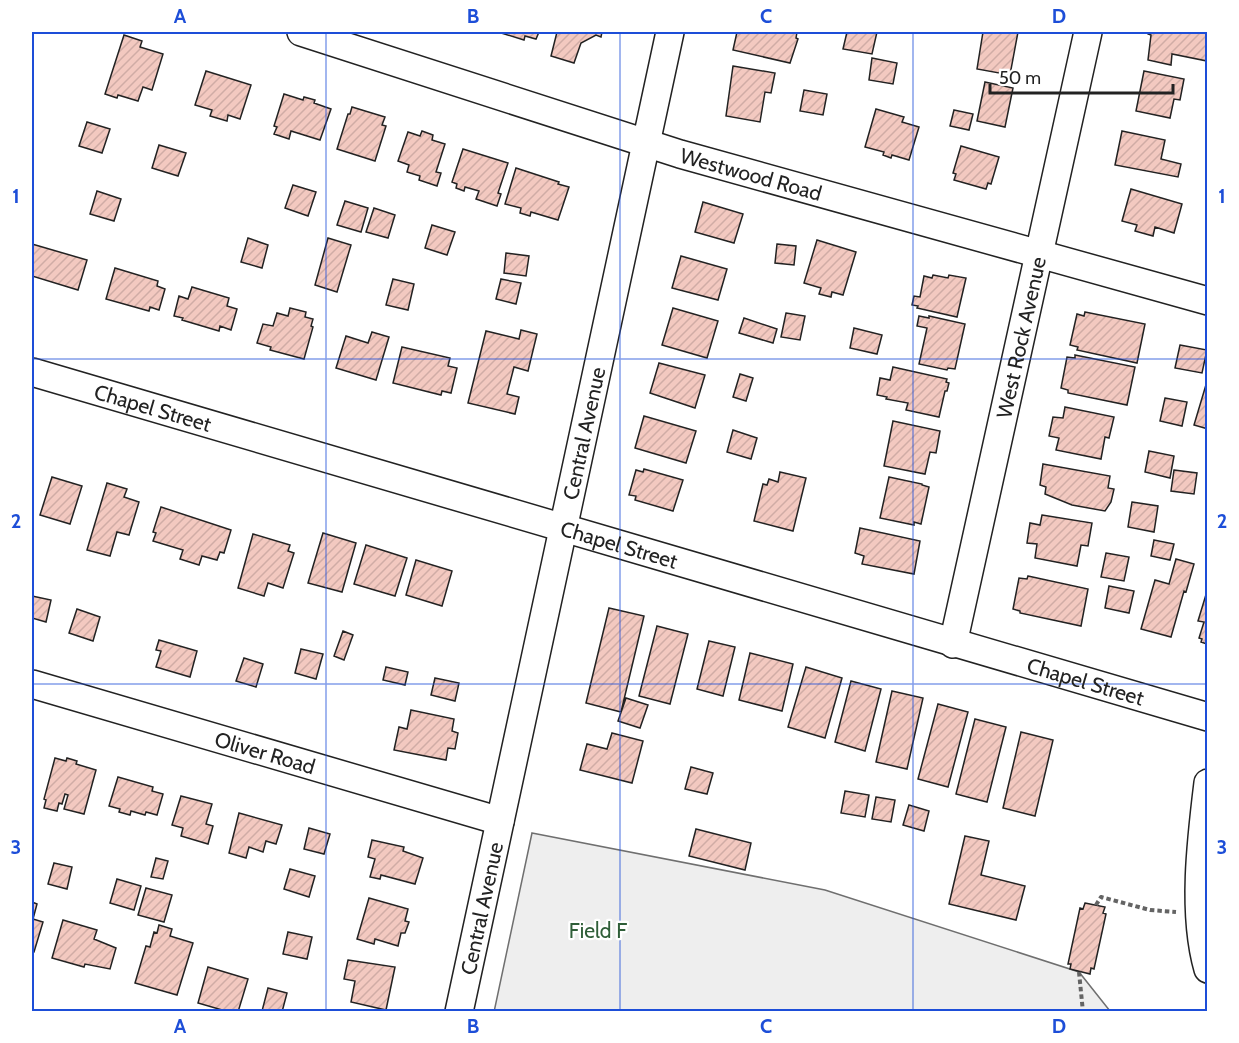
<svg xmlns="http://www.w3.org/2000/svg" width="1239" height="1043" viewBox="0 0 1239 1043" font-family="Cabin,sans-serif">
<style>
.green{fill:#eee;stroke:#6f6f6f;stroke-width:1.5}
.building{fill:url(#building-hatch);stroke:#222;stroke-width:1.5}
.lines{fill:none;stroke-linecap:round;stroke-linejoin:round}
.minor-casing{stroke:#222;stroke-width:30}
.path{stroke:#646464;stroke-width:4;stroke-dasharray:4.5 3;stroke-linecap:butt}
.minor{stroke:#fff;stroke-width:27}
.grid{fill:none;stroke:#1d4ed8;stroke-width:1.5;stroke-opacity:0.55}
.labels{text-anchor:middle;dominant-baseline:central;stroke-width:4.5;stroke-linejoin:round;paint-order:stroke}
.street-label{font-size:21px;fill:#222;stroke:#fff}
.park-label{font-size:21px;fill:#2f5e38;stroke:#fff}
.neatline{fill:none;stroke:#1d4ed8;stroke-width:2}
.grid-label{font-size:20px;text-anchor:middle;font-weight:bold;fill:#1d4ed8}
</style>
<defs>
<pattern id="building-hatch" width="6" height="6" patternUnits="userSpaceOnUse" patternTransform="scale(1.5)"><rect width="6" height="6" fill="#f3c9c0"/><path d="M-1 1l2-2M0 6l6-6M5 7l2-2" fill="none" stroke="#d0aca5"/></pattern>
</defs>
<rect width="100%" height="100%" fill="#fff"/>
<path class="green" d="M532,833L825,890L1079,972L1110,1011L494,1012Z"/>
<path class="building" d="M498,32H539L536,39L525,36L524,40Z
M557,32H602L601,37L596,35L581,43L574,63L551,56Z
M737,32H797L796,38L798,39L790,63L733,50Z
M847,32H877L872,54L843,49Z
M983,32H1018L1010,75L977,69Z
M1148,32H1208L1207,61L1172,54L1171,65L1148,60L1151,35L1148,34Z
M124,35L142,41L140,47L163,54L152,90L143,87L138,101L118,95L117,98L105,94Z
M872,58L897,63L893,84L869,80Z
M733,66L775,73L771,93L765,92L760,122L726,116Z
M206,71L251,85L240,119L228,115L227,121L210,116L212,110L195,105Z
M1144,71L1184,79L1180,100L1174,99L1170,118L1136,111Z
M985,82L1013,88L1005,127L977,121Z
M804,90L827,94L823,115L800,111Z
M284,94L303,100L304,97L315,100L314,103L331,109L320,140L291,131L289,139L274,134L277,127L274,126Z
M352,107L385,117L382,125L386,126L375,161L337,149L348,114H350Z
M876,109L904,117L902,122L919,127L909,160L892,155L891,158L883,155L884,152L865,147Z
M954,110L973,114L969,130L950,126Z
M87,122L110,129L102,153L79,146Z
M422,131L433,135L432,140L445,144L436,172L441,173L437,186L419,180L420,176L407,172L409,165L398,161L408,132L420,136Z
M1122,131L1165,140L1161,159L1181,164L1178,177L1115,165Z
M159,145L186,153L178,176L152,168Z
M961,146L999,157L991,184L988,183L986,189L954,180L956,174L953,173Z
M463,149L508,163L498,193L501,194L497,206L476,199L479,191L465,187L464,191L456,188L457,184L452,182Z
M516,168L559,182L558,184L569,187L558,220L531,212L530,216L520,213L521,208L505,204Z
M293,185L316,192L308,216L285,208Z
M1131,189L1182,204L1174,233L1155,227L1153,236L1135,231L1137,225L1122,221Z
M97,191L121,199L114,221L90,214Z
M345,201L368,208L361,232L337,225Z
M703,202L743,214L734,243L695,232Z
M374,208L395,215L388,238L366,232Z
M432,225L455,232L447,255L425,248Z
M248,238L268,245L262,268L241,262Z
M328,238L351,245L337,292L315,285Z
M817,240L856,252L843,295L832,292L831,297L819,294L821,288L804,283Z
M32,244L87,260L78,290L32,276Z
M777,244L796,246L794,265L775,263Z
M506,253L529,256L526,276L504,273Z
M681,256L727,269L718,300L672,288Z
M115,268L158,281L157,286L165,289L159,310L150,307L149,311L106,299Z
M933,275L948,278L949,275L966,278L957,317L917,308L918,306L912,305L914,296L920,297L924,276L932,278Z
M393,279L414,284L408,310L386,305Z
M501,279L521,283L516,304L496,299Z
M192,287L229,298L227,306L237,309L231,330L220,326L219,331L182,320L183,318L174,316L179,296L188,299Z
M290,308L306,312L305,317L313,319L311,326L313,327L304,359L270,350L271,347L257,343L263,324L273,326L277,313L288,316Z
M673,308L718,321L707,358L662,345Z
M1085,312L1145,324L1137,363L1077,350L1078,347L1070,345L1077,314L1084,316Z
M786,313L805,316L800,340L781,337Z
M919,316L929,318V316L965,324L955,369L948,368L947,370L919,364L927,328L917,326Z
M744,318L777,329L773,343L739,333Z
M854,328L882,335L877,354L850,348Z
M521,330L537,334L528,371L514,367L507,394L519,397L515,414L468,403L486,331L519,339Z
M372,332L389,337L376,380L336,368L346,336L368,343Z
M1180,345L1207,350L1202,373L1175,368Z
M402,347L450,358L448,366L457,368L451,393L442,391L441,395L393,383Z
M1075,355L1135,367L1127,405L1068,393V390L1061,388L1067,357L1075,358Z
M659,363L705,375L695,408L650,393Z
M893,367L947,379L946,382L949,383L947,391H945L939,417L906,410L908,403L886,399L887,397L877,395L880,378L890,380Z
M740,374L753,378L746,401L733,397Z
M1208,378V429L1194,425Z
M1165,398L1187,402L1182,426L1160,421Z
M1065,407L1114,417L1109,438L1105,437L1101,459L1056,450L1059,438L1049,436L1053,417L1063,418Z
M644,416L696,431L686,463L635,448Z
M893,421L940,431L936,453L930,452L925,474L884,466Z
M733,430L757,438L751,459L727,452Z
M1149,451L1174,456L1170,478L1145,472Z
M1043,464L1110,476L1108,488L1114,489L1111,502L1105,511L1072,505L1045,494L1046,487L1040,485Z
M644,469L683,480L673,511L635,500L636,496L629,495L636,470L643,472Z
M1174,470L1197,473L1194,494L1171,491Z
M780,472L806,478L793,531L754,521L763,484L767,485L769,479L778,482Z
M52,477L82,486L70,524L40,515Z
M889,477L922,484V485L929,487L921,524L914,522V525L880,518Z
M107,483L127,489L124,497L139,502L129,535L117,532L110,556L87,550Z
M1132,502L1158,506L1154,532L1128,527Z
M161,507L231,530L224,553L220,552L217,560L202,556L199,565L180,559L183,550L153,541L156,533L153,532Z
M1042,515L1092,523L1088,546L1081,545L1077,566L1035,558L1037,544L1027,543L1030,523L1040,525Z
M860,528L920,541L914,574L862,564L864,556L855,553Z
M323,533L356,543L342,592L308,583Z
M253,534L290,545L288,551L294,553L283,588L268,583L264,596L238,588Z
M1154,540L1174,544L1170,560L1151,556Z
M366,545L407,558L395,596L354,584Z
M1106,553L1129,557L1124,581L1101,577Z
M1176,559L1194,564L1186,592L1184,591L1171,637L1141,629L1155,580L1169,584Z
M416,560L452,571L442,606L406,595Z
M1028,576L1088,589L1081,626L1020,613V611L1013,609L1019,578L1027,579Z
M1109,586L1134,591L1129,613L1105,608Z
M1208,588V648L1207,644L1201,642L1202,639L1199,638L1204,622L1198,621Z
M32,596L51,600L46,622L32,618Z
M609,608L644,616L621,712L586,703Z
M77,609L100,617L93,641L69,633Z
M657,626L688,634L670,704L639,696Z
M343,631L353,635L344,660L334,656Z
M159,640L197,651L190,677L156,667L161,651L156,650Z
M709,641L735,647L723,696L697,689Z
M301,649L323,654L316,679L295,673Z
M750,653L793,664L782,711L739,700Z
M244,658L263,664L256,687L236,681Z
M386,667L408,672L405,685L383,680Z
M806,667L842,678L825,738L788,727Z
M435,678L459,683L455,701L431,695Z
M851,681L881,689L865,751L835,742Z
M892,691L923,698L907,769L876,762Z
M626,698L648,705L640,728L618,721Z
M938,704L968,712L948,787L918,779Z
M411,710L454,719L452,731L458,733L455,749L448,748L446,760L394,750L399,727L407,729Z
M975,719L1006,727L987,802L956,794Z
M1021,732L1053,740L1035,816L1003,808Z
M612,733L643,741L632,783L580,770L587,744L607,749Z
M55,758L66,761L67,758L77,761L76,764L96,770L84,814L64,809L68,795L65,794L62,804L59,803L57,811L44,808L46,800L44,799Z
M691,767L713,773L707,794L685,789Z
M118,777L153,787L152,791L163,794L157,815L146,812L145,815L131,811L130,815L119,812L120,809L109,806Z
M845,791L869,795L865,817L841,813Z
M181,796L212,804L206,824L213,826L208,844L181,836L183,828L172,825Z
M876,797L895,800L891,822L872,819Z
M909,805L929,811L924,831L903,825Z
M239,813L282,825L276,844L266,841L263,852L249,847L246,858L229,853Z
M309,828L330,834L324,854L304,849Z
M696,829L751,843L745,870L689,856Z
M965,836L989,841L981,875L1025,886L1016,920L949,904Z
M372,840L404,847L403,851L423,858L415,884L381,875L380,879L370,877L375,859L368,857Z
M156,858L168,861L163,879L151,877Z
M54,863L72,867L67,889L48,884Z
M290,869L315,876L309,897L284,889Z
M117,879L141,886L134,910L110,903Z
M146,888L172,895L164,922L138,915Z
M369,898L408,909L405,921L409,922L405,933H401L398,946L375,939L374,944L357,939Z
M32,902L37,904L33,919L43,922L34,952H32Z
M1085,903L1105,907L1103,913L1106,914L1094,969L1091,968L1090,974L1070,969L1071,964H1068L1080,908L1083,909Z
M63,920L97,930L94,939L116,948L110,969L85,964L84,967L52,958Z
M159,925L172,929L170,936L193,943L177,995L135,983L146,946L150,947L154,932L157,933Z
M288,932L312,937L307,959L283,954Z
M348,960L395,967L386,1010L351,1002L355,981L344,979Z
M208,967L248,979L238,1012H229L198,1003Z
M268,988L287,993L282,1012L262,1011Z"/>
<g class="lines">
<g class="minor-casing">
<g id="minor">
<path id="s1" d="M301,32L680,154L1208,301"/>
<path id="s2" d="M32,372L1208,717"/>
<path id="s3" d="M953,644L1088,32"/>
<path id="s4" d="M32,684L500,821"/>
<path d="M1208,783C1201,840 1192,914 1208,969"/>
<path id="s5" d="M459,1012L670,32"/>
</g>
</g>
<path class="path" d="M1096,905L1101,897L1150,910L1176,912
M1079,972L1083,1012"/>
<use href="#minor" class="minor"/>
</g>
<path class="grid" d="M326,32V1012M620,32V1012M913,32V1012M32,359H1208M32,684H1208"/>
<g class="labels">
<g class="street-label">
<text stroke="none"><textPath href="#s1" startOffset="472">Westwood Road</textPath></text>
<text stroke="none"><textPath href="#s3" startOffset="314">West Rock Avenue</textPath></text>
<text stroke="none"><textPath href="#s2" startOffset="126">Chapel Street</textPath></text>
<text stroke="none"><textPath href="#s5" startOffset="592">Central Avenue</textPath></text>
<text stroke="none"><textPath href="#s2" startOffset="612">Chapel Street</textPath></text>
<text stroke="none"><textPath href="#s2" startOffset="1098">Chapel Street</textPath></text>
<text stroke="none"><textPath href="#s4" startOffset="243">Oliver Road</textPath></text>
<text stroke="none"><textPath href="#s5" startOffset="106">Central Avenue</textPath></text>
</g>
<g class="park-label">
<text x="598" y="930">Field F</text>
</g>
</g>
<rect width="1239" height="1043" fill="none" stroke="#ffffff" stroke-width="66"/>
<path d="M990 84v9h183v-9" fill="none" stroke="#222222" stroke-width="3"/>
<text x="999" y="84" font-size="18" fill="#222222" stroke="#ffffff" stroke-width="4.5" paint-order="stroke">50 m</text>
<rect x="33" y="33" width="1173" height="977" class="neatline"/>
<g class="grid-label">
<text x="180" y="23">A</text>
<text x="473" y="23">B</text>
<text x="766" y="23">C</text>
<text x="1059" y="23">D</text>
<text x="16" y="203">1</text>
<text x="1222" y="203">1</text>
<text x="16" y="528">2</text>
<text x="1222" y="528">2</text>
<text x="16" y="854">3</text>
<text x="1222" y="854">3</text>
<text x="180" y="1033">A</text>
<text x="473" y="1033">B</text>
<text x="766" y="1033">C</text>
<text x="1059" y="1033">D</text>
</g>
</svg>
